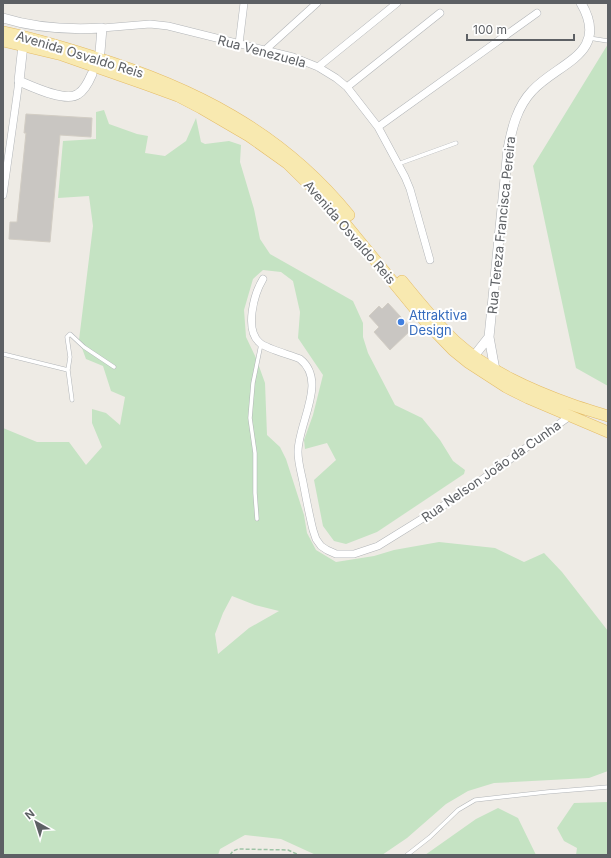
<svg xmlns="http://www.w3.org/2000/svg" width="611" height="858" viewBox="0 0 611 858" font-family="Inter,sans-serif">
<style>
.green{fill:#c5e3c3;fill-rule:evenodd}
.building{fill:#c9c6c2;stroke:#d2cdc4}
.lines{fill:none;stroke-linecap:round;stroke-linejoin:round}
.service-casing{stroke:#b2b5b8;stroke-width:4.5}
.minor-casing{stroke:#b2b5b8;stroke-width:8}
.tertiary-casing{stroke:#b2b5b8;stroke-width:10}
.primary-casing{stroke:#e5bc67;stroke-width:12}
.path{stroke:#9ec4a6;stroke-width:1.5;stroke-dasharray:4 2;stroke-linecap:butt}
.service{stroke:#fff;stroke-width:3.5}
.minor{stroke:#fff;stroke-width:7}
.tertiary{stroke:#fff;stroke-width:9}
.primary{stroke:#f8e9b0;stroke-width:11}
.shop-dot{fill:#3f7fe0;stroke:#fff;stroke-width:1.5}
.labels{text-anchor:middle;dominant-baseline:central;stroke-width:4;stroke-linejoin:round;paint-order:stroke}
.street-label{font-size:13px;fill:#5d6064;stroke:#fff}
.shop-label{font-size:13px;fill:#366cbe;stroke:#fff;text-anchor:start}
</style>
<rect width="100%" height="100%" fill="#eeebe5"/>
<path class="green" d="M608,44V386L576,368L533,166Z
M104,110L109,124L137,134L148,136L145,153L165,156L186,141L196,118L201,142L205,144L229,141L241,145L240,162L254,209L260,239L270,254L353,301L363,323V337L368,353L395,405L422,418L440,440L453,461L465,470L464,474L377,532L346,544L334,541L323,526L314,480L336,460L327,443L305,449L304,440L313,415L323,375L298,338L300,312L293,281L281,272L263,270L253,279L244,310L246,337L256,358L265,383L267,435L280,447L286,459L304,515L307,533L316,550L336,562L374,556L394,550L439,542L495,548L524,562L544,553L562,572L608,631V771L589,778L494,783L468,791L446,804L407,838L382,855H316L281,839L245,835L220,849L218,855H3V428L37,442H69L86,465L102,447L92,423V409L106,413L120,425L125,397L111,391L103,366L86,359L79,340L93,226L89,196L58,198L63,141L96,139V112ZM232,596L255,605L279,611L249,628L218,654L215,634L223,613Z
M608,802V855H576L577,848L564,841L557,828L574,803Z
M498,808L518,818L536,855H425L476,819Z"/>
<path class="building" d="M26,114L92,118L91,137L60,135L50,242L9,239L10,222H17L26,133H24Z
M388,303L412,329L390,350L374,332L379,327L369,316L379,306L382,309Z"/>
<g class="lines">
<g class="service-casing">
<path id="service" d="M589,38L608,41
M398,164L456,143
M3,354L68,370
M72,400L68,370L70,357L67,337L70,334L84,347L114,367
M257,519L255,493V453L250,418L253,383L261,344
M407,855L430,837L458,810L475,800L547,792L608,787"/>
</g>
<g class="minor-casing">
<path id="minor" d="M102,28L150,24L168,26L293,57L318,67L336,78L347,87L378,127L405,177L410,189L430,260
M239,44L244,3
M264,51L317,3
M318,67L397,3
M347,87L440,13
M378,127L537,13
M3,195L19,81
M263,279C254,294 244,330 260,343C267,349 291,355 300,359C328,381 298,423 298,452C298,462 301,472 303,482C306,498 309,514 313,530L316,539L321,546L327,550L336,554H354L378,546L462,494L570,416"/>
</g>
<g class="tertiary-casing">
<path id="tertiary" d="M3,18C35,28 68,30 102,28L100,52
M23,45L19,81C31,86 66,103 78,94C85,90 89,81 92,74
M474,356L489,337
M495,370L489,337L508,149C512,128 517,107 532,91C557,63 611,54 581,3"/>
</g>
<g class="primary-casing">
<path id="primary" d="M3,32C33,38 62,47 91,56C192,87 281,131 349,215
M3,41L62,55L145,84L178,96L201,108L249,136L287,163L329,204L425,321L453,350L469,363L506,387L528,398L608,432
M402,281C419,302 436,323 455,341C488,371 531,390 573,405C584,409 596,412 608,416"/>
</g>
<path class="path" d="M230,855L233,851L238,849L288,850L299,855"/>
<use href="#service" class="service"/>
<use href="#minor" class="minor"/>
<use href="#tertiary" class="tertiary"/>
<use href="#primary" class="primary"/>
</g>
<circle class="shop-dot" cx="401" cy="322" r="4"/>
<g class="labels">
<g class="street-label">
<text transform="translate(262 51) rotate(15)">Rua Venezuela</text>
<text transform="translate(80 54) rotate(17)">Avenida Osvaldo Reis</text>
<text transform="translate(501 225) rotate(-84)">Rua Tereza Francisca Pereira</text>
<text transform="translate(350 232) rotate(49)">Avenida Osvaldo Reis</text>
<text transform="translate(491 471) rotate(-35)">Rua Nelson João da Cunha</text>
</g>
<g class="shop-label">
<text x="409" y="315">Attraktiva<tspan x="409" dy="15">Design</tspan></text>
</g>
</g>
<rect width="611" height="858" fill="none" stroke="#5d6064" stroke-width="8"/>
<g transform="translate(36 822) rotate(321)" stroke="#ffffff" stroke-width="3" paint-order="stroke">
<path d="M0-3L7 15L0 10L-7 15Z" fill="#5d6064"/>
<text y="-6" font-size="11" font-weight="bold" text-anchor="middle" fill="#5d6064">N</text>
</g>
<path d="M467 34v6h107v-6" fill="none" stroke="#5d6064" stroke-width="2"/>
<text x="473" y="34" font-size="12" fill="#5d6064" stroke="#ffffff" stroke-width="3" paint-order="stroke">100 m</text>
</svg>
